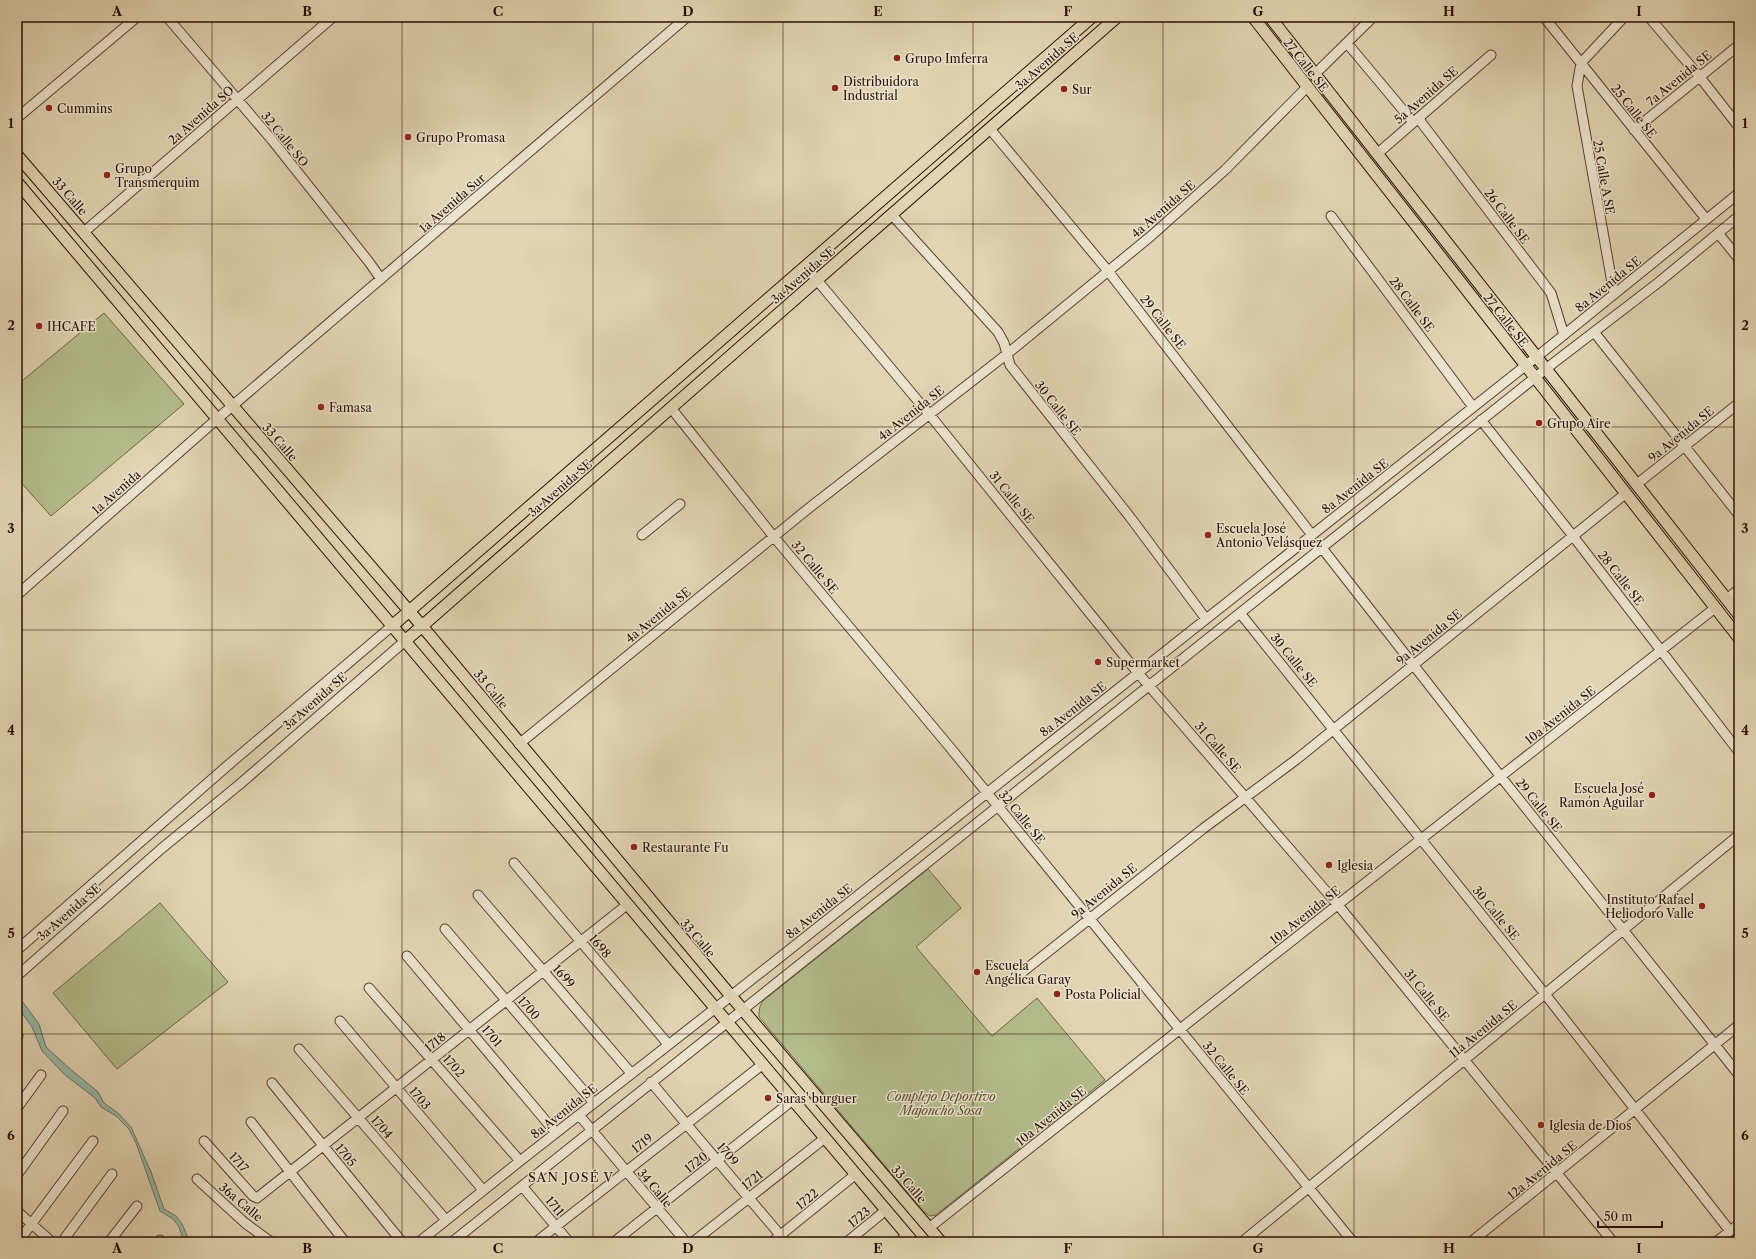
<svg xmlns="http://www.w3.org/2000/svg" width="1756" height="1259" viewBox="0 0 1756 1259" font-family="'Libre Caslon Text',serif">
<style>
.green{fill:#b3bd8c;stroke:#6e6546}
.water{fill:#96b9a8;stroke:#6b7465}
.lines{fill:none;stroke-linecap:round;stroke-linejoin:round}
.minor-casing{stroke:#583f2d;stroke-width:11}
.major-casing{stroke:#2a0d00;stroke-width:13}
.minor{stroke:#ece4ce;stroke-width:9}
.major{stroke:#e2d5b3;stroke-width:11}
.grid{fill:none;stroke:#2a0d00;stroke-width:1;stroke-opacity:0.55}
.poi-dot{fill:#8f2418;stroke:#ece4ce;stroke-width:1.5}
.labels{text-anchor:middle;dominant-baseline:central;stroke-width:3;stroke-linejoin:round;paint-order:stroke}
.poi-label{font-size:12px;fill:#2a0d00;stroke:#ece4ce;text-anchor:start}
.street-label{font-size:12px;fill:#2a0d00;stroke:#ece4ce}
.park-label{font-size:12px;font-style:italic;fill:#5a4b31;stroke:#ece4ce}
.neighbourhood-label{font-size:13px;letter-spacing:1px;fill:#2a0d00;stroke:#ece4ce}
.neatline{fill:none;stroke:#2a0d00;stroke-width:1.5}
.grid-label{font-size:13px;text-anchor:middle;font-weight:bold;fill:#2a0d00}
</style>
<rect width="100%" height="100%" fill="#e2d5b3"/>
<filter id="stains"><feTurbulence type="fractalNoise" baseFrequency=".005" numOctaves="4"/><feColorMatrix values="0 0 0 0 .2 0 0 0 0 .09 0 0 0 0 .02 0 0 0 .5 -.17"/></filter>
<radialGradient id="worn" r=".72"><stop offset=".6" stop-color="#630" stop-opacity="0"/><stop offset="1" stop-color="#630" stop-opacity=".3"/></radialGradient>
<path class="green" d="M104,313L184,404L51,516L17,478V385Z
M928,869L961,908L916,947L992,1036L1037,998L1105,1080L936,1215L930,1216L924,1212L759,1017C759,1010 759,1006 764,1000Z
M160,903L228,982L117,1069L53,993Z"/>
<path class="water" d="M17,800L19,804L17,852Z
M17,994L39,1024L46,1047L69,1068L98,1092L104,1103L118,1113L131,1127L151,1172L164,1209L176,1216L182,1224L190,1242H184L179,1227L173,1219L160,1211L136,1143L129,1129L116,1116L101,1107L95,1098L65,1075L42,1051L32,1027L17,1006Z"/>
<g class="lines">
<g class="minor-casing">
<path id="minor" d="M167,17L272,140L369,262L381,279
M1544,17L1706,219
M1649,17L1699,76L1739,127
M1347,43L1413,122
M1315,74L1373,17
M17,118L137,17
M1418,118L1551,293L1564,335
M990,129L1108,271L1312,535
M1634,130L1739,45
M1377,154L1491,55
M892,215L998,332L1004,343L1010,365L1130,517L1206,619
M1331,216L1473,407
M84,232L333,17
M1718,233L1739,259
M806,267L929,414L1138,673L1338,905L1613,1242
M1614,294L1577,86L1581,63L1624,17
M1594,332L1739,515
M671,408L774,537L948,745L1353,1242
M1481,420L1573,536L1739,752
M1637,484L1739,403
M642,535L680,504
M1322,548L1501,777L1739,1075
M17,595L217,419L687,17
M1727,599L1739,589
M1240,613L1545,994L1730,1231
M519,744L809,508L1007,354L1151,236L1225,170L1307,87
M514,863L668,1044
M478,895L631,1073
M445,929L594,1103
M17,950L226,767L392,626
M407,956L556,1133
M1020,974L1204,828L1297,759L1625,494
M17,976L161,849L240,784L405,641
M369,988L520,1161
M340,1021L483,1190
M17,1037L18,1036
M299,1049L446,1220
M651,1082L786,1242
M272,1083L402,1242
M17,1108L41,1075
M579,1115L686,1242
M251,1122L345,1242
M204,1141L253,1196L257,1198L628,904
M17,1175L63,1111
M197,1179L245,1223L271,1242
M522,1186L569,1242
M17,1211L52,1242
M929,1228L1261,965L1715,608
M18,1242L93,1141
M62,1242L112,1174
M109,1242L137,1206
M158,1242L160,1240
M419,1242L520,1161L731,996L1544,351L1739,193
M452,1242L1547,368L1659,282L1739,216
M536,1242L763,1064
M614,1242L793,1100
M693,1242L825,1138
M772,1242L856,1174
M847,1242L886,1210
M899,1242L907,1235
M1242,1242L1739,835
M1471,1242L1739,1025
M1716,1242L1739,1224"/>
</g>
<g class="major-casing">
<path id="major" d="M1253,17L1739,638
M1270,17L1739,615
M17,155L422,626L731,996L941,1242
M17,182L913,1242
M392,626L1092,17
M405,641L1117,17"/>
</g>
<use href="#minor" class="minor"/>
<use href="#major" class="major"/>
</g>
<path class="grid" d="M212,17V1242M402,17V1242M593,17V1242M783,17V1242M973,17V1242M1163,17V1242M1354,17V1242M1544,17V1242M17,224H1739M17,427H1739M17,630H1739M17,832H1739M17,1034H1739"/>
<g class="poi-dot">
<circle cx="897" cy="58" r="4"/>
<circle cx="835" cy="88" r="4"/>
<circle cx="1064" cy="89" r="4"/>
<circle cx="49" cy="108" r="4"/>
<circle cx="408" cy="137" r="4"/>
<circle cx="107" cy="175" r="4"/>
<circle cx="39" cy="326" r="4"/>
<circle cx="321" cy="407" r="4"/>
<circle cx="1539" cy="423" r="4"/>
<circle cx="1208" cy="535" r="4"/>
<circle cx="1098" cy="662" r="4"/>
<circle cx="1652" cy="795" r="4"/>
<circle cx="634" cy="847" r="4"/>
<circle cx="1329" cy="865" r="4"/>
<circle cx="1702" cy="906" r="4"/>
<circle cx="977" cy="972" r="4"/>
<circle cx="1057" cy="994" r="4"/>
<circle cx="768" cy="1098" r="4"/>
<circle cx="1541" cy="1125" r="4"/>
</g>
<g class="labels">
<g class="poi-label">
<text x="905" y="58">Grupo Imferra</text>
<text x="843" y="81">Distribuidora<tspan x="843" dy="14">Industrial</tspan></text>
<text x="1072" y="89">Sur</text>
<text x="57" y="108">Cummins</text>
<text x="416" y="137">Grupo Promasa</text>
<text x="115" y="168">Grupo<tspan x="115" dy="14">Transmerquim</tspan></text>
<text x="47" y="326">IHCAFE</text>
<text x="329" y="407">Famasa</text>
<text x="1547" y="423">Grupo Aire</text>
<text x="1216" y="528">Escuela José<tspan x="1216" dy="14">Antonio Velásquez</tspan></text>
<text x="1106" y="662">Supermarket</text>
<text x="1644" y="788" text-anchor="end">Escuela José<tspan x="1644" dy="14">Ramón Aguilar</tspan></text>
<text x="642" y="847">Restaurante Fu</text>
<text x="1337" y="865">Iglesia</text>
<text x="1694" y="899" text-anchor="end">Instituto Rafael<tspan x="1694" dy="14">Heliodoro Valle</tspan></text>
<text x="985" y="965">Escuela<tspan x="985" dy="14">Angélica Garay</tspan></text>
<text x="1065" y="994">Posta Policial</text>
<text x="776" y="1098">Saras' burguer</text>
<text x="1549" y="1125">Iglesia de Dios</text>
</g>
<g class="street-label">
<text transform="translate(1047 61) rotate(-41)">3a Avenida SE</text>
<text transform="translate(1306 65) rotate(52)">27 Calle SE</text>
<text transform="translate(1679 78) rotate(-39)">7a Avenida SE</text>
<text transform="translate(1426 95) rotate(-41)">5a Avenida SE</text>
<text transform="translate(1634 111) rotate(52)">25 Calle SE</text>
<text transform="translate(201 115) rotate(-41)">2a Avenida SO</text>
<text transform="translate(285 139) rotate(51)">32 Calle SO</text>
<text transform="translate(1604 177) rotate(80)">25 Calle A SE</text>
<text transform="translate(70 196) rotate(49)">33 Calle</text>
<text transform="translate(452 203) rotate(-41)">1a Avenida Sur</text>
<text transform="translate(1163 209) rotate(-41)">4a Avenida SE</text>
<text transform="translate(1507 216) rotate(53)">26 Calle SE</text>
<text transform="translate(803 275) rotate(-41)">3a Avenida SE</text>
<text transform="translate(1608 284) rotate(-39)">8a Avenida SE</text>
<text transform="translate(1412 304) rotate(53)">28 Calle SE</text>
<text transform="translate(1506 320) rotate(52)">27 Calle SE</text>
<text transform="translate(1163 322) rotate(52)">29 Calle SE</text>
<text transform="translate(1058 408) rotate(52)">30 Calle SE</text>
<text transform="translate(911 413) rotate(-38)">4a Avenida SE</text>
<text transform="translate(1681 434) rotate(-39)">9a Avenida SE</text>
<text transform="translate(280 442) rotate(49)">33 Calle</text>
<text transform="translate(1355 486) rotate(-38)">8a Avenida SE</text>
<text transform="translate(560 488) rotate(-41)">3a Avenida SE</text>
<text transform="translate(116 492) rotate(-41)">1a Avenida</text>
<text transform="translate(1012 497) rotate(51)">31 Calle SE</text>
<text transform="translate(815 567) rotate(50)">32 Calle SE</text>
<text transform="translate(1621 578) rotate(52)">28 Calle SE</text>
<text transform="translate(658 615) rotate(-39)">4a Avenida SE</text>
<text transform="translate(1429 637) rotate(-39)">9a Avenida SE</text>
<text transform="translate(1294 660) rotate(51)">30 Calle SE</text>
<text transform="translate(491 689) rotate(51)">33 Calle</text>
<text transform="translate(315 701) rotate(-41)">3a Avenida SE</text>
<text transform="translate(1073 709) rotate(-38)">8a Avenida SE</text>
<text transform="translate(1560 715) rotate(-38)">10a Avenida SE</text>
<text transform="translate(1218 747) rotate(49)">31 Calle SE</text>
<text transform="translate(1539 805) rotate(51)">29 Calle SE</text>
<text transform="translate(1022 817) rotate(51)">32 Calle SE</text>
<text transform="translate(1104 891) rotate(-39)">9a Avenida SE</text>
<text transform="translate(819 911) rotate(-38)">8a Avenida SE</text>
<text transform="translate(69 912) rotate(-41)">3a Avenida SE</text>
<text transform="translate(1496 913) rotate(51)">30 Calle SE</text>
<text transform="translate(1305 915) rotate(-38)">10a Avenida SE</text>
<text transform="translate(698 938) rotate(50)">33 Calle</text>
<text transform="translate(600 946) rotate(50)">1698</text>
<text transform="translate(564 976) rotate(49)">1699</text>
<text transform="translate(1427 995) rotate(51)">31 Calle SE</text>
<text transform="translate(529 1008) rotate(49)">1700</text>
<text transform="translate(1483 1029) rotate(-39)">11a Avenida SE</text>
<text transform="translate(492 1036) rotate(50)">1701</text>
<text transform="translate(435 1042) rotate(-38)">1718</text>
<text transform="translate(454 1066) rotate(49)">1702</text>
<text transform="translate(1226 1068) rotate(51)">32 Calle SE</text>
<text transform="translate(420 1098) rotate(50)">1703</text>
<text transform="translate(564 1111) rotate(-38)">8a Avenida SE</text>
<text transform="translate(1051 1116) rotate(-39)">10a Avenida SE</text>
<text transform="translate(382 1127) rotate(49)">1704</text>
<text transform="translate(642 1143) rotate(-38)">1719</text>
<text transform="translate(728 1154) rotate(50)">1709</text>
<text transform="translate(346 1155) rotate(51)">1705</text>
<text transform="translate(239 1162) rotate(48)">1717</text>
<text transform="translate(696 1162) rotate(-38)">1720</text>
<text transform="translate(1542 1170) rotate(-39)">12a Avenida SE</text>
<text transform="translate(752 1180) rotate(-38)">1721</text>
<text transform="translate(909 1184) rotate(49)">33 Calle</text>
<text transform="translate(655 1188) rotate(50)">34 Calle</text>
<text transform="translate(807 1199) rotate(-39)">1722</text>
<text transform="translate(241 1202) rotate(40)">36a Calle</text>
<text transform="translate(555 1206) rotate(50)">1711</text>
<text transform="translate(859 1217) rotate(-39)">1723</text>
</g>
<g class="park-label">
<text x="941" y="1096">Complejo Deportivo<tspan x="941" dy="14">Majoncho Sosa</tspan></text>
</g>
<g class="neighbourhood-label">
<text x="571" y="1177">SAN JOSÉ V</text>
</g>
</g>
<rect width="1756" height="1259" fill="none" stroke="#e2d5b3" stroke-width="44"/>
<path d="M1598 1221v6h64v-6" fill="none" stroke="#2a0d00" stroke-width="2"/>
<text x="1604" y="1221" font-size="12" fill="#2a0d00" stroke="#ece4ce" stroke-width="3" paint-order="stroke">50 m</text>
<rect x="22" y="22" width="1712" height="1215" class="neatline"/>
<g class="grid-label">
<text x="117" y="16">A</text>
<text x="307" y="16">B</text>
<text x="498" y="16">C</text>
<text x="688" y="16">D</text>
<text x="878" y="16">E</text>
<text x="1068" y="16">F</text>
<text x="1258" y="16">G</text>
<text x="1449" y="16">H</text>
<text x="1639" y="16">I</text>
<text x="11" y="128">1</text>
<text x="1745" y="128">1</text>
<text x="11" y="330">2</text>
<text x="1745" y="330">2</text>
<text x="11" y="533">3</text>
<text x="1745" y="533">3</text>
<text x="11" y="735">4</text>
<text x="1745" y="735">4</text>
<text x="11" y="938">5</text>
<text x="1745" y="938">5</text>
<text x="11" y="1140">6</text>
<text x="1745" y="1140">6</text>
<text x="117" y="1253">A</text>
<text x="307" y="1253">B</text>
<text x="498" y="1253">C</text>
<text x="688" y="1253">D</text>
<text x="878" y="1253">E</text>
<text x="1068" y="1253">F</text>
<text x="1258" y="1253">G</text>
<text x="1449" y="1253">H</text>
<text x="1639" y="1253">I</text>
</g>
<rect width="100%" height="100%" filter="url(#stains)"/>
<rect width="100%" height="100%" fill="url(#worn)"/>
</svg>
